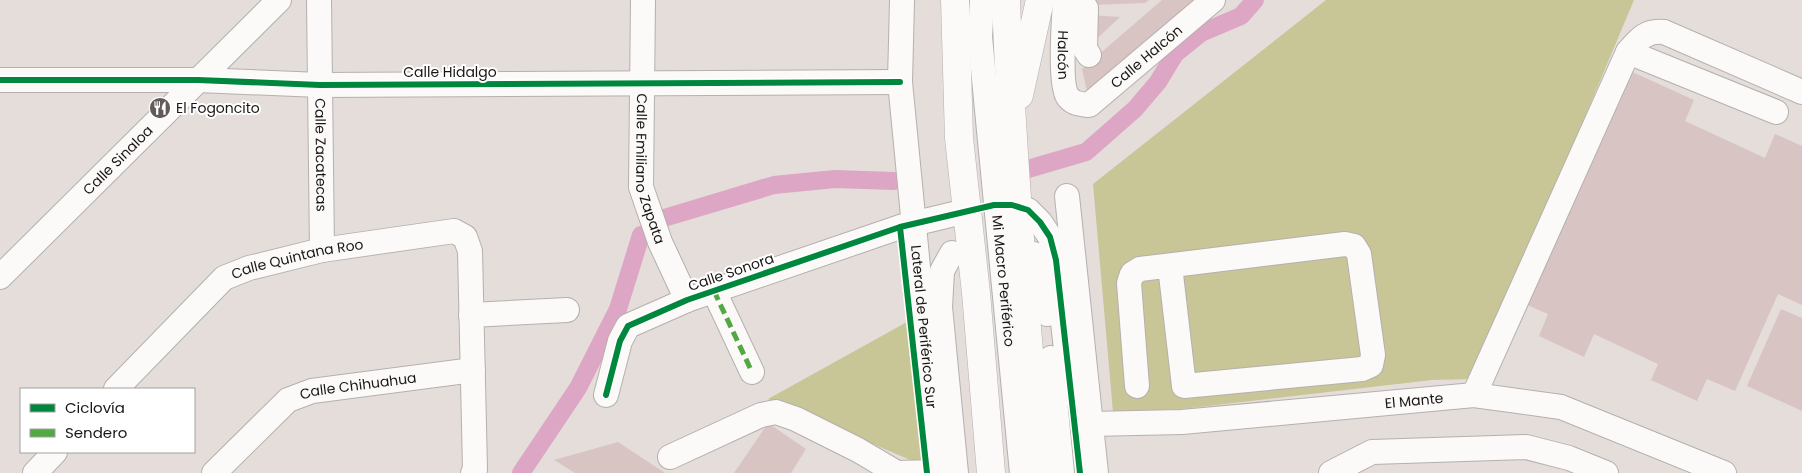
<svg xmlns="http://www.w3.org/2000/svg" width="1802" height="473" viewBox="0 0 1802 473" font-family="Poppins,sans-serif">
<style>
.green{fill:#c8c597}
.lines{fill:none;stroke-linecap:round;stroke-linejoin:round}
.canal{stroke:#dda6c4;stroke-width:18}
.building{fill:#d8c4c3}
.minor-casing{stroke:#b5b0ae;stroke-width:26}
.highway-casing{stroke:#b5b0ae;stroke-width:29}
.minor{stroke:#fbfaf9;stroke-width:24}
.highway{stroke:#fbfaf9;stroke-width:28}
.quiet{stroke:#52a942;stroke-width:5;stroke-dasharray:10 5;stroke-linecap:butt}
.cycleway-casing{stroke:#fff;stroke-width:9}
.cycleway{stroke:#00873e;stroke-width:6}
.labels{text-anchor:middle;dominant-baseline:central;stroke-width:4;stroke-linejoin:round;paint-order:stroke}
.street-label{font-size:14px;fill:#1a1614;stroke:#fff}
.poi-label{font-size:14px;fill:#1a1614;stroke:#fff;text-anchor:start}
</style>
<rect width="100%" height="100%" fill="#e4ddda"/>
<path class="green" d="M1326,0H1634L1475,379L1432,380L1182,409L1113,412L1093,184Z
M907,322L922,465L768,399Z"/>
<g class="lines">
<path class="canal" d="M1028,169L1086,152L1135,109L1158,82L1175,54L1201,33L1241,16L1255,0
M664,218L774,185L835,179L894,181
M521,473L578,388L618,309L641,235"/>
</g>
<path class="building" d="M1091,0H1149L1145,3L1091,5Z
M1162,0H1193L1087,91L1082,69Z
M1089,15L1120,17L1088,47Z
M1628,70L1694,100L1685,121L1765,158L1775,134L1802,146V305L1778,294L1735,391L1707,379L1697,401L1651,380L1658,364L1594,334L1584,357L1539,336L1548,314L1523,303Z
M1781,309L1802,318V411L1747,386Z
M768,423L806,449L791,473H734Z
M618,442L665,473H575L554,460Z"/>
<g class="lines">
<g class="minor-casing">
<g id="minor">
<path id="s1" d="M319,0L322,250"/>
<path id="s2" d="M643,0L641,187L660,242L687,300"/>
<path id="s3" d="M902,0L900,82L938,473"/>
<path id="s4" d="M982,0L980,37L1022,473"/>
<path id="s5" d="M1065,0C1064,18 1059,85 1068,97C1074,104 1080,104 1089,105L1213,0"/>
<path d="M1086,8L1085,49L1089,55"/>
<path d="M1628,52L1776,112"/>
<path d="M0,80H198L320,85L900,82"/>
<path d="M1067,196L1096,473"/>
<path d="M1028,210L1040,222L1050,237L1056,260L1071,394"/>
<path d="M952,253L942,271L940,307L956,473"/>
<path d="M1034,254L1045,297L1047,314"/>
<path id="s6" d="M0,277L279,0"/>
<path d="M714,291L752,372"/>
<path d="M471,315L567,310"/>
<path d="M1051,358L1062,473"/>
<path d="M1137,386L1129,283L1132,274L1140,269L1345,244L1354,246L1359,254L1373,355L1371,365L1362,369L1184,386L1170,266"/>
<path id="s7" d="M116,389L224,278L249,268L322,250L454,231L465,237L470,251L475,469L473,473"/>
<path d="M606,395L620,341L628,326L687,300L900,227L954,214"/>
<path d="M1474,395L1628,52C1639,39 1646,30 1664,32L1802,92"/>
<path id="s8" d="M1090,424L1182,422L1474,395L1561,407L1724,473"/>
<path d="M670,457L761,415L776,412L796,419L858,450L897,473"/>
<path d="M35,473L55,452"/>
<path id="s9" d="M214,473L288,400L312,391L473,370"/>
<path d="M895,473L938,472"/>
<path d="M1331,473L1372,452L1526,447L1569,458L1606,473"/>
</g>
</g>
<g class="highway-casing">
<path id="highway" d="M955,0L959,138L976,293L991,473
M1006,0C1012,158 1025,315 1040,473
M1019,95L1040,0"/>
</g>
<use href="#minor" class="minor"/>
<use href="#highway" class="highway"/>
<path class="quiet" d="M714,291L752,372"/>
<g class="cycleway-casing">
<path id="cycleway" d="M0,80H198L320,85L900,82
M900,227L927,473
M606,395L620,341L628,326L687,300L900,227L994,205H1012L1028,210L1040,222L1050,237L1056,260L1080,473"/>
</g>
<use href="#cycleway" class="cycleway"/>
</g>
<defs>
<g id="restaurant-disc" transform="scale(1.125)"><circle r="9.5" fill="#615c59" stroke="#fff"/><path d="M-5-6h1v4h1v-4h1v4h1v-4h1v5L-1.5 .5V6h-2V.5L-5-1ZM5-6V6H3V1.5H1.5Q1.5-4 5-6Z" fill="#fff"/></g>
</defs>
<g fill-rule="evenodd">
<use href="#restaurant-disc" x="160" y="108"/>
</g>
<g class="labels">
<g class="street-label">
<text stroke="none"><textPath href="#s5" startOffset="55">Halcón</textPath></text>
<text stroke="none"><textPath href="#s5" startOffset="196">Calle Halcón</textPath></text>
<text x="450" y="72">Calle Hidalgo</text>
<text stroke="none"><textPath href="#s1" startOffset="155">Calle Zacatecas</textPath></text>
<text stroke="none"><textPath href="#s6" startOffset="166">Calle Sinaloa</textPath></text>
<text stroke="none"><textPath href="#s2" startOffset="170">Calle Emiliano Zapata</textPath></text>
<text stroke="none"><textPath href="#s7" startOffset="231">Calle Quintana Roo</textPath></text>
<text transform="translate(731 272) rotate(-19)">Calle Sonora</text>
<text stroke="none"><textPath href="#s4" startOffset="282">Mi Macro Periférico</textPath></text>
<text stroke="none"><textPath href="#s3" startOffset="328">Lateral de Periférico Sur</textPath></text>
<text stroke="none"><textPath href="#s9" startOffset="176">Calle Chihuahua</textPath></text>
<text stroke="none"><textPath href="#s8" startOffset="325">El Mante</textPath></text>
</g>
<g class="poi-label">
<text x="176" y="108">El Fogoncito</text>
</g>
</g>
<rect x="20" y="388" width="175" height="65" fill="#ffffff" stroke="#a3a2a1"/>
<rect x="30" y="404" width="25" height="8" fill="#00873e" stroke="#a3a2a1"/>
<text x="65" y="413" font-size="15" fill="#1a1614">Ciclovía</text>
<rect x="30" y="429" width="25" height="8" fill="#52a942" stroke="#a3a2a1"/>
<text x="65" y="438" font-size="15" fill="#1a1614">Sendero</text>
</svg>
